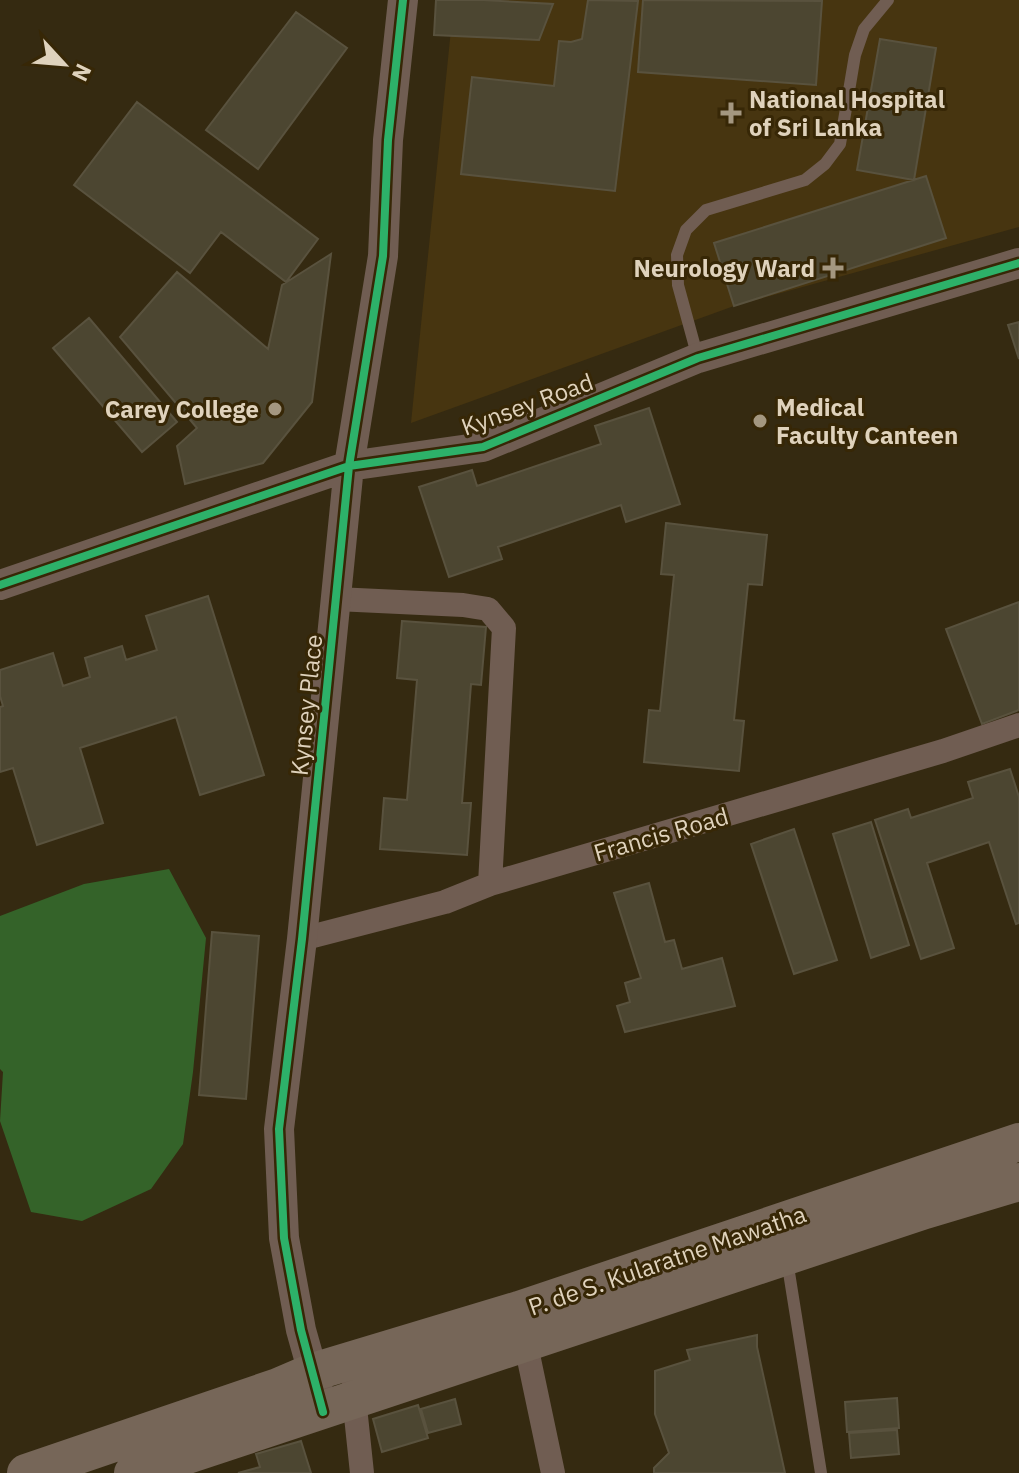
<svg xmlns="http://www.w3.org/2000/svg" width="1019" height="1473" viewBox="0 0 1019 1473" font-family="'IBM Plex Sans',sans-serif">
<style>
.built{fill:#473510}
.green{fill:#346329}
.building{fill:#4c4631;stroke:#59523e;stroke-width:2}
.lines{fill:none;stroke-linecap:round;stroke-linejoin:round}
.service{stroke:#705d52;stroke-width:12}
.minor{stroke:#705d52;stroke-width:24}
.tertiary{stroke:#705d52;stroke-width:30}
.primary{stroke:#766658;stroke-width:38}
.cycleway-casing{stroke:#372706;stroke-width:13}
.cycleway{stroke:#2db169;stroke-width:8}
.poi-dot{fill:#a49780;stroke:#372706;stroke-width:3}
.labels{text-anchor:middle;dominant-baseline:central;stroke-width:6;stroke-linejoin:round;paint-order:stroke}
.poi-label{font-size:24px;font-weight:bold;fill:#dfd2bc;stroke:#372706;text-anchor:start}
.street-label{font-size:24px;fill:#dfd2bc;stroke:#372706}
</style>
<rect width="100%" height="100%" fill="#352a11"/>
<path class="built" d="M454,0H1019V227L734,306L411,423Z"/>
<path class="green" d="M169,869L206,938L193,1072L183,1144L151,1189L82,1221L31,1212L0,1121L3,1072L0,1069V916L84,884Z"/>
<path class="building" d="M436,0H483L553,4L539,40L434,35Z
M588,0L638,1L615,191L461,174L472,77L554,86L559,41L571,42L582,39Z
M643,0L822,1L816,85L638,72Z
M296,12L347,48L258,169L206,130Z
M880,39L936,48L914,180L857,170Z
M137,102L318,239L286,282L221,232L190,273L74,185Z
M926,176L946,238L734,306L714,243Z
M331,254L312,402L263,463L185,484L177,446L197,428L120,337L177,272L268,349L282,285Z
M89,318L177,422L142,452L53,348Z
M1019,322V359L1008,325Z
M649,408L680,504L626,522L621,505L498,547L502,559L449,577L419,487L472,470L477,486L601,444L595,426Z
M666,523L767,535L762,585L748,584L734,720L744,721L739,771L644,762L649,710L660,711L674,575L661,574Z
M208,596L264,775L200,795L176,717L80,748L103,823L37,845L13,768L0,772V707L3,706L0,696V670L53,653L63,686L90,677L85,658L122,646L126,660L157,650L146,616Z
M1019,602V710L982,724L946,629Z
M402,621L486,627L481,685L471,684L462,803H471L467,855L380,849L384,798L407,800L417,680L397,678Z
M1010,769L1019,797V923L1016,924L989,842L927,863L954,948L921,959L875,820L908,809L911,818L973,798L968,782Z
M871,822L909,945L871,958L833,834Z
M794,829L837,960L794,974L751,844Z
M649,883L665,942L674,940L682,969L722,958L735,1006L625,1032L617,1006L630,1002L625,983L641,978L614,893Z
M212,932L259,936L246,1099L199,1095Z
M757,1335V1347L785,1473H654V1468L669,1453L655,1414V1371L690,1360L687,1350Z
M897,1398L899,1428L847,1432L845,1402Z
M455,1399L461,1424L428,1433L421,1409Z
M418,1405L428,1438L382,1452L373,1419Z
M897,1430L899,1454L851,1458L849,1433Z
M301,1441L311,1473H238L260,1467L256,1454Z"/>
<g class="lines">
<path class="service" d="M698,358L678,285L677,255L686,230L706,210L805,180L825,164L840,144L855,55L864,29L888,0
M787,1260L821,1473"/>
<path class="minor" d="M336,599L463,605L488,609L504,628L490,884
M302,939L445,902L490,884L943,751L1019,725
M523,1331L553,1473
M353,1388L362,1473"/>
<path class="tertiary" d="M0,585L349,466L483,447L698,358L1019,263
M319,1394L301,1330L284,1238L279,1129L302,939L349,466L383,256L388,140L403,0"/>
<path class="primary" d="M26,1473L278,1387L313,1372L519,1310L1019,1142
M133,1473L925,1210L1019,1182"/>
<g class="cycleway-casing">
<path id="cycleway" d="M0,585L349,466L483,447L698,358L1019,263
M323,1412L301,1330L284,1238L279,1129L302,939L349,466L383,256L388,140L403,0"/>
</g>
<use href="#cycleway" class="cycleway"/>
</g>
<g class="poi-dot">
<path d="M727 101h8v8h8v8h-8v8h-8v-8h-8v-8h8z"/>
<path d="M829 256h8v8h8v8h-8v8h-8v-8h-8v-8h8z"/>
<circle cx="275" cy="409" r="8"/>
<circle cx="760" cy="421" r="8"/>
</g>
<g class="labels">
<g class="poi-label">
<text x="749" y="99">National Hospital<tspan x="749" dy="28">of Sri Lanka</tspan></text>
<text x="815" y="268" text-anchor="end">Neurology Ward</text>
<text x="776" y="407">Medical<tspan x="776" dy="28">Faculty Canteen</tspan></text>
<text x="259" y="409" text-anchor="end">Carey College</text>
</g>
<g class="street-label">
<text transform="translate(527 404) rotate(-20)">Kynsey Road</text>
<text transform="translate(306 705) rotate(-84)">Kynsey Place</text>
<text transform="translate(661 834) rotate(-16)">Francis Road</text>
<text transform="translate(667 1260) rotate(-19)">P. de S. Kularatne Mawatha</text>
</g>
</g>
<g transform="translate(64 64) rotate(116)" stroke="#372706" stroke-width="6" paint-order="stroke">
<path d="M0-6L14 30L0 20L-14 30Z" fill="#dfd2bc"/>
<text y="-12" font-size="22" font-weight="bold" text-anchor="middle" fill="#dfd2bc">N</text>
</g>
</svg>
